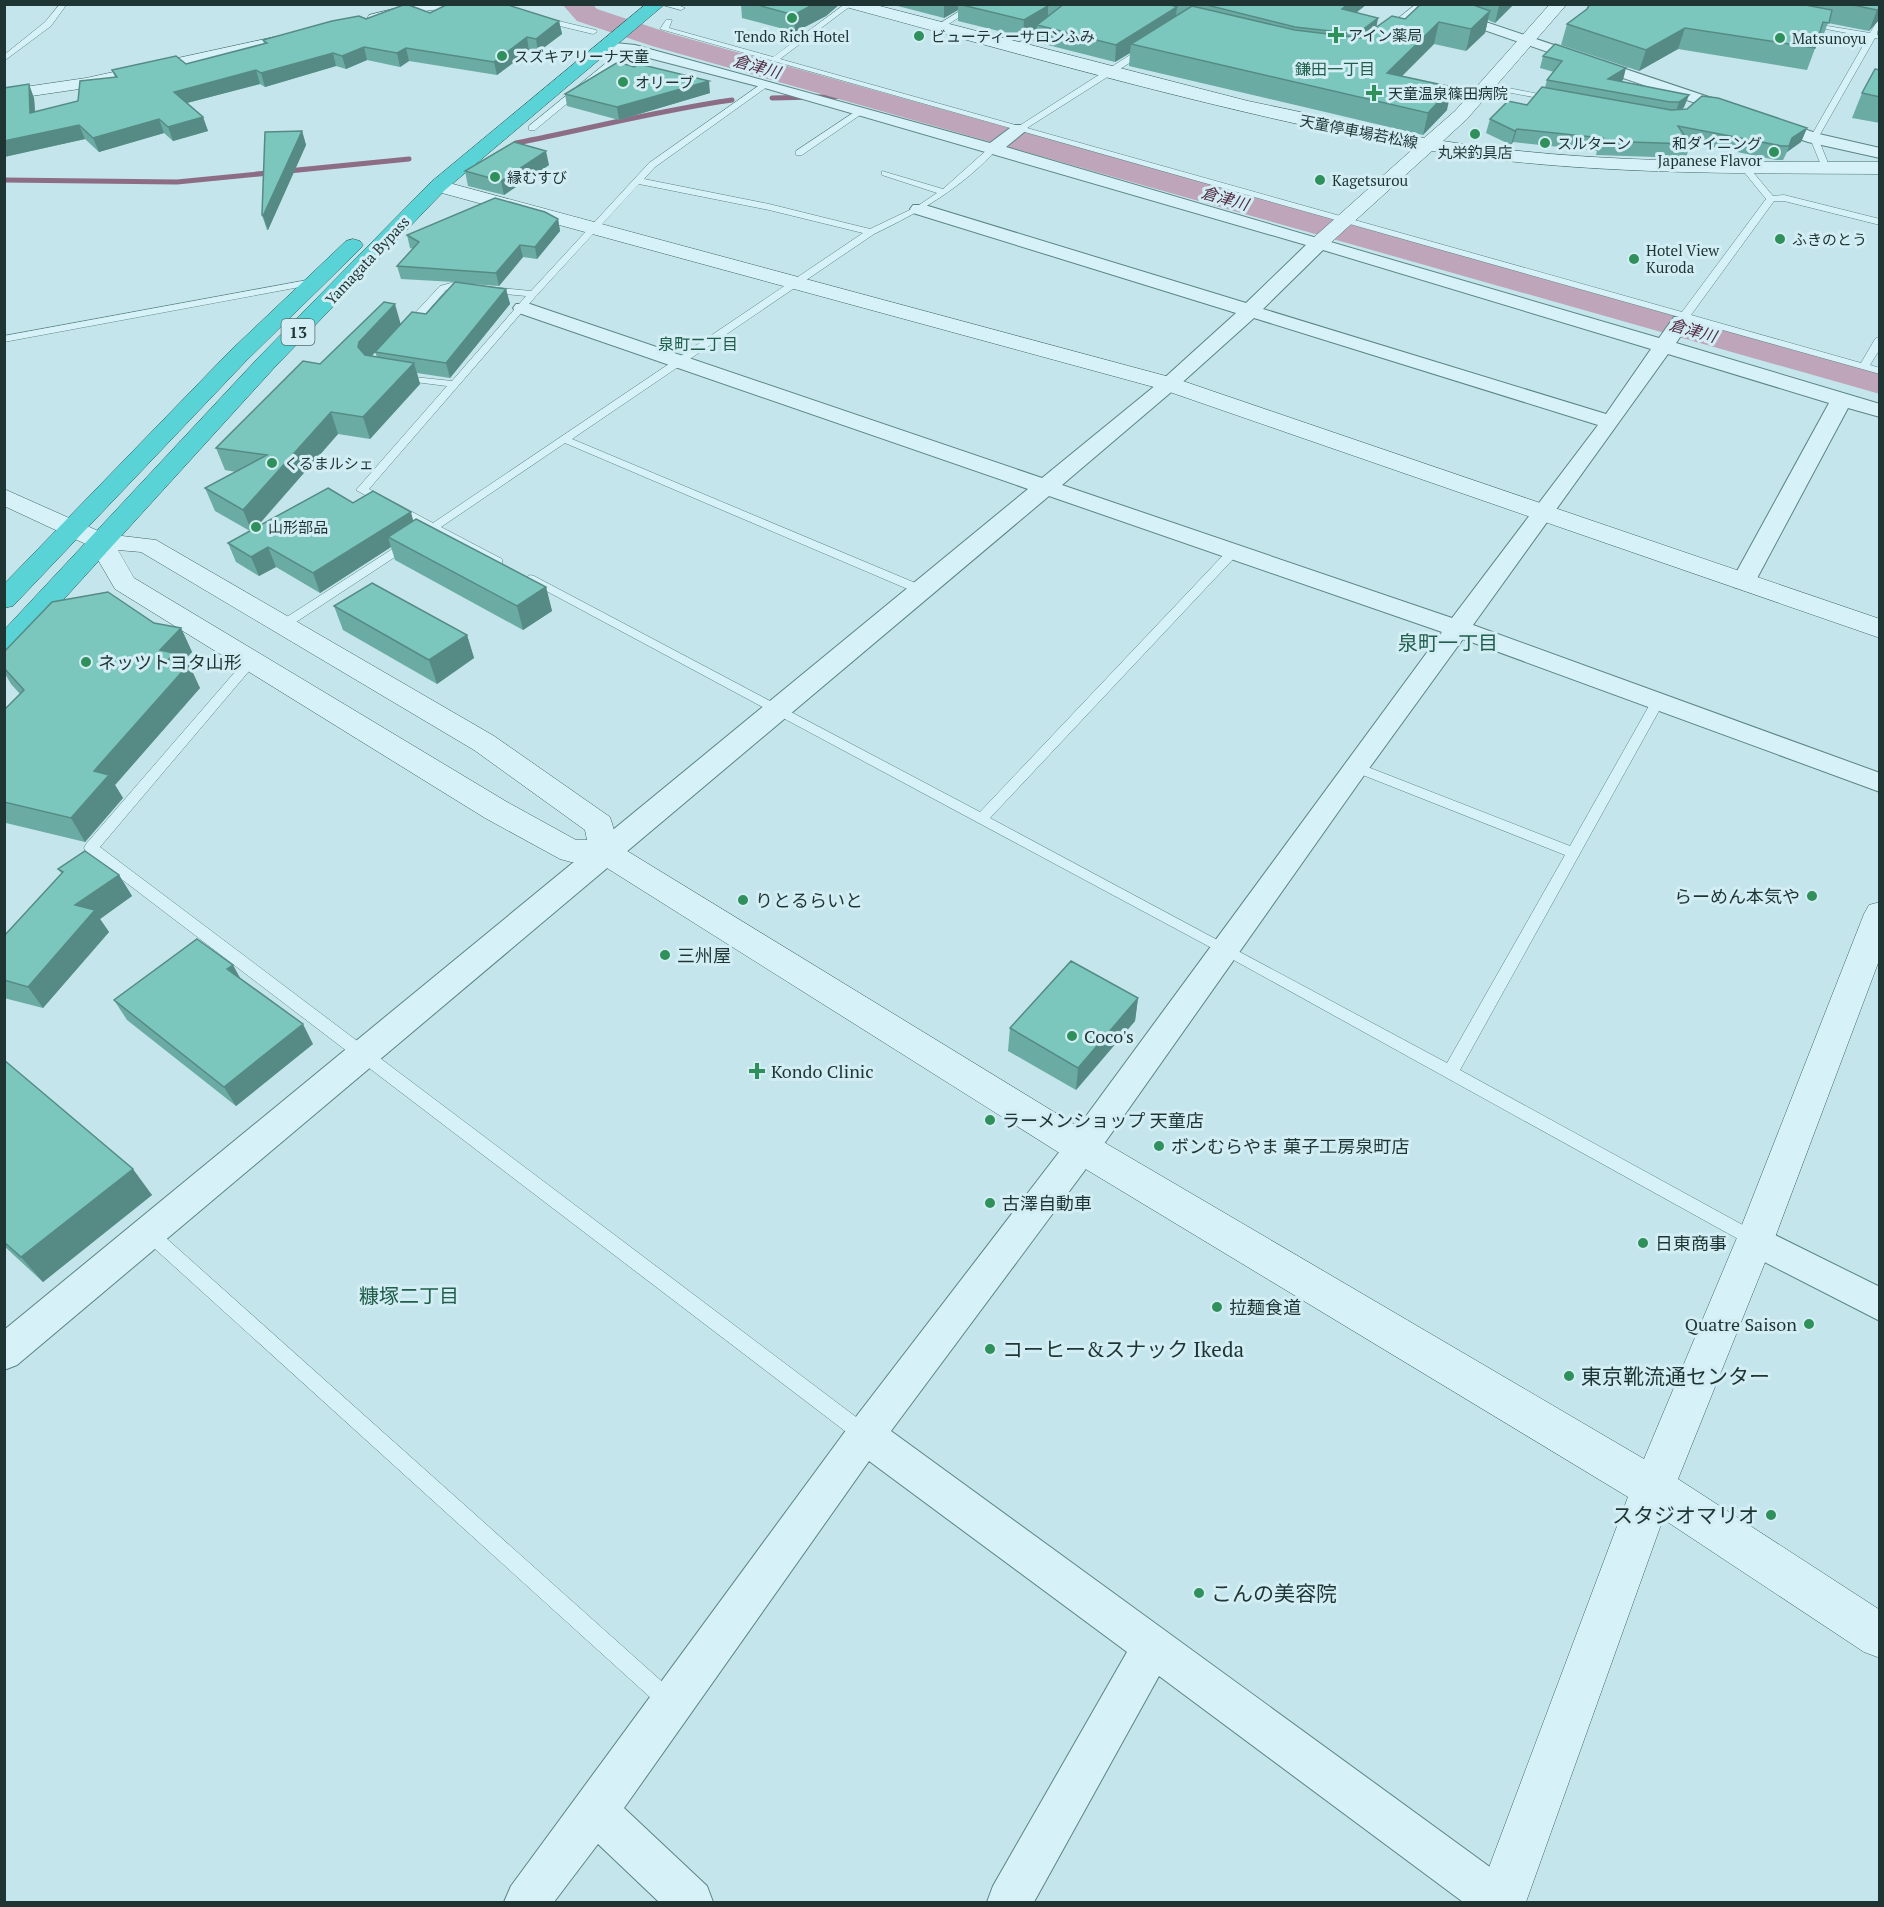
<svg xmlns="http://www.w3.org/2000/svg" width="1884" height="1907" viewBox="0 0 1884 1907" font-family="'PT Serif','Noto Sans JP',serif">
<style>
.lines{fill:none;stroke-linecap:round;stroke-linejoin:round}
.stream{stroke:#8c6d85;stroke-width:5}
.river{fill:#bea5ba;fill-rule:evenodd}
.lane-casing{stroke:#5b8584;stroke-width:1}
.street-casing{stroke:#5b8584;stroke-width:2}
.secondary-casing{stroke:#3e6665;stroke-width:1}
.highway-casing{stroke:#2f5250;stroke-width:1}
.lane{fill:#d6f1f7;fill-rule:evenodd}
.street{fill:#d6f1f7;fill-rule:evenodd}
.secondary{fill:#d6f1f7;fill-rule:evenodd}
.highway{fill:#59d3d6;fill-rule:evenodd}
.wall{fill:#6aaba3;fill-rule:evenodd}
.shaded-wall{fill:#568b85}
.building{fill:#7bc7be;stroke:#568b85;stroke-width:1.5}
.poi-dot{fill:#2f905b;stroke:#d2edf3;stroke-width:2}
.labels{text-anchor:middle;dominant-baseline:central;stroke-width:6;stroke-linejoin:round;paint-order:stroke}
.far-poi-label{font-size:15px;fill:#1e3534;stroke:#d2edf3;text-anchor:start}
.far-street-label{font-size:15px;fill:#1e3534;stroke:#d2edf3}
.far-water-label{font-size:16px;font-style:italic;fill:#542e45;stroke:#d2edf3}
.far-neighbourhood-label{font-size:16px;fill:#205f4b;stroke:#d2edf3}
.shield{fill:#d2edf3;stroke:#546c6d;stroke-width:1.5}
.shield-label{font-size:16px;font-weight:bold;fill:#1e3534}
.poi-label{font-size:18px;fill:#1e3534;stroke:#d2edf3;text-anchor:start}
.neighbourhood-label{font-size:20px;fill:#205f4b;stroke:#d2edf3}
.near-poi-label{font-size:21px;fill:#1e3534;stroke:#d2edf3;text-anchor:start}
</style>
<rect width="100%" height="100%" fill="#c3e5eb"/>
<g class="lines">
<path class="stream" d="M772,98L862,96
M516,143C588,129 660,110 732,100
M4,180L177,182L409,159"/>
<path class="river" d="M562,4H592L597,9L672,34L1880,371V394L652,46L577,21Z"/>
<g class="lane-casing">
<path id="lane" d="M60,4H67L51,26L4,61V55L45,22Z
M659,4H675L685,8L681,10Z
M845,4H853L780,59L1019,126L1144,46H1150V50L1027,128L1682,312L1766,199L1740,167L1747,165L1773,196L1784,195L1880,219V225L1784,201H1774L1691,315L1861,363L1875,339L1880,336V349L1870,365L1880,368V374L1687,320L1685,323H1677L1679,317L660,29L666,20H672L669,28L773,57Z
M971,4H980L941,29L934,27Z
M1416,4L1423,6L1391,33H1385V29Z
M542,17L596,30L597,32L593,34L539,21Z
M1877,21H1880L1877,34L1880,39L1875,38L1818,138L1830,168L1823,170L1810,138L1868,37L1805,25L1809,23L1870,33Z
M1050,22L1057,24L1018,50L1011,48Z
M627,46L634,48L535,130H529V126Z
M764,82L771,84L655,167L644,179L769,204L870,229L916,207L937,193L882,175V171L943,189L990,147L997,149C963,187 920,212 874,234L572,439L925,587V593H917L565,443L441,527L502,559V565H494L433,532L287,628H279V622L425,528L356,490L447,386L399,380L394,377L395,375L452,381L526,296L451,289L446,290L411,330H403V326L440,286L451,283L531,291L649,163ZM639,184L769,210L863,233L433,523L369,489L536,296Z
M1488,84L1554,97L1558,99L1554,101L1485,88L1484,86Z
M859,109L866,111L802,155H796V151Z
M313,279L318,282L316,284L4,342V336Z
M1233,548L1239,552L1237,555L990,818L1447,1063L1565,855L1350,770L1348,767L1355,762L1360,764L1570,846L1654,697H1664L1665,700L1460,1070L1761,1235L1764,1240L1761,1245L1755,1248L1749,1245L1221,953L524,579L530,575L534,576L980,812L1229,549Z
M251,657L257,661L255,664L100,847L872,1429L874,1435L872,1441L865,1444L858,1441L86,852L84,848L86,844L247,658Z
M150,1226L156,1229L677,1695L680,1702L677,1709L670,1712L663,1709L144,1239L141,1234L144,1229Z"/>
</g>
<g class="street-casing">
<path id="street" d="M1409,4H1432L1819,134L1880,148V158L1808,142Z
M605,42L635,45L990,143L1014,125H1026L1028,129L1006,147L1659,338L1674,317H1688L1691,321L1676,343L1880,404V417L1848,408L1755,582L1752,587L1743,589L1734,587L1731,582L1829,403L1668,354L1473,625L1880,773V792L1463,639L1365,774L1094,1158L891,1431L1516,1886L1522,1902H1463L1159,1676L1034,1902H987L993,1886L1127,1652L869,1461L624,1808L707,1886L713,1902H659L598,1844L554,1902H504L511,1886L852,1422L1070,1138L1442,632L1049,496L17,1365L4,1370V1330L1028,489L516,312L513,308L516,304H530L1042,478L1162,380L1236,313L913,213L910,209L913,205H925L1246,303L1306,245L761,87L630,53L600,50L597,47L600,44ZM1323,250L1651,349L1606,414L1263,309ZM1254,318L1598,425L1452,618L1062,485L1176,388Z
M1755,1225L1880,1287V1321L1743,1251L1738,1240L1743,1229Z"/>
</g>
<g class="secondary-casing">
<path id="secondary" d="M413,4H460L452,9L430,10L375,24L367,19L369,15Z
M844,4H872L1248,101L1424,138L1455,111L1550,4H1567L1467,119L1443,141C1587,164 1734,162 1880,162V174C1730,173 1581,175 1432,151L1326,247H1312L1309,243L1312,239L1414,148C1222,112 1034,58 846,7Z
M298,32L306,37L304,41L86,88L4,100V90L86,78Z
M438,180L1177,379L1880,619V638L1161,389L431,190L428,186Z
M4,489L105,534L156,540L494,736L610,817L619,846L1095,1137L1644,1459L1736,1240L1864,914L1869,905L1880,902V958L1774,1240L1678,1479L1880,1610V1658L1864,1652L1663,1519L1526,1902H1476L1628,1497L1069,1159L599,863L571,862L560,859L485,818L115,589L90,546L4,506ZM118,550L141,552L474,750L585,830L587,840H576L507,802L134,578Z"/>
</g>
<g class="highway-casing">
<path id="highway" d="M646,4H665L445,190L274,368L14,654L4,657V630L258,358L431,182Z
M353,239L360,241L363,245L360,249L246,361L13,606L4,608V584L230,351L346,241Z"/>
</g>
<use href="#lane" class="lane"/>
<use href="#street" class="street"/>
<use href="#secondary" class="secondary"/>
<use href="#highway" class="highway"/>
</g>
<path class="wall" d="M741,4H840L826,16L795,32L742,18Z
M890,4H1367L1356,13L1378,18L1376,27L1405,19L1421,4H1514L1495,23L1488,20L1485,33L1466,51L1434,44L1402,76L1447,110L1423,135L1129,66L1130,53L1115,62L1036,42L1037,29L1023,37L958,21V10L944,18Z
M1590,4H1880V19L1869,31L1828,23L1820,44L1817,43L1807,70L1678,49L1639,71L1561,45L1567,24L1587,9Z
M430,13L559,21L562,34L538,52L529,51L497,75L409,61L400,67L367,60L346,69L336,66L265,87L260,84L187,103L203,117L208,131L173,141L164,133L99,152L85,139L4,157V88L34,98L35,112L78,101L115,77L112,70L186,64L264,44L263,40L366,19Z
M1555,44L1623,80L1621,81L1689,95L1684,107L1682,109L1807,128L1801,142L1787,152L1783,160H1776L1689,142L1690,144L1686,158L1596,155L1597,151L1513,142L1511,145L1486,133L1490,119L1527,105L1545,87L1547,80L1554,72L1540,68L1543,56Z
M1880,70V123L1852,118L1862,93Z
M710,93L619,120L567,106L565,94Z
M302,131L306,145L268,230H267L262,215Z
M549,165L504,195L468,186L465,171Z
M558,219L560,231L537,259L523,257L499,286L457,283L506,289L510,304L450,378L417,373L420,384L370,439L338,434L256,528L353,503L413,520L546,587L552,611L523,630L395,560L391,547L320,593L276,567L259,576L236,562L228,543L250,531L215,511L205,488L236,472L225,470L216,448L320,364L400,324L426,314L455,282L401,279L397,266L413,249L410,248L407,235ZM375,352L377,357L372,356Z
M334,606L467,635L474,658L437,684L343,630Z
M154,623L181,628L192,652L182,663L200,688L115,785L123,798L85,842L6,823L4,820V710L20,694L11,684L4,672V652Z
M58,869L119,875L132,896L100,919L109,932L43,1008L4,998V936L62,874Z
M1138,998L1135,1021L1076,1090L1008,1051L1010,1028Z
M114,1000L313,1044L236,1106L127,1020Z
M4,1060L152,1195L43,1282L4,1246Z"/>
<path class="shaded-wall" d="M814,4H840L826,16L795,32L794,15Z
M944,4H958V10L944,18Z
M1348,4H1367L1339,26L1342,9Z
M1500,4H1514L1495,23L1499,6Z
M1048,6V23L1037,25V29L1023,37L1024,20Z
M1177,7L1175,24L1131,44L1130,53L1115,62L1116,45Z
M1880,8V19L1869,31L1877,10Z
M1490,11L1485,33L1466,51L1471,29Z
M1378,18L1375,34L1354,51L1357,34Z
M559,21L562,34L538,52L536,39Z
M1439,22L1434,44L1383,95L1387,73Z
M1685,28L1678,49L1639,71L1646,50Z
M527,37L529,51L497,75L494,62Z
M364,47L367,60L346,69L342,56Z
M406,48L409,61L400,67L397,53Z
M333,53L336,66L265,87L261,73Z
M1626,68L1623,80L1604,91L1608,79Z
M256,70L260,84L179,105L174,92Z
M709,81L710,93L619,120L617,107Z
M29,84L34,98L36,127L30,113Z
M1452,87L1447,110L1423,135L1428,113Z
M1689,95L1684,107L1675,115L1679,102Z
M203,117L208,131L173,141L168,127Z
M159,119L164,133L99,152L93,138Z
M79,125L85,139L4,157V141Z
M1807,128L1801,142L1787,152L1792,138Z
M1517,129L1513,142L1511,145L1515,131Z
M302,131L306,145L268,230L263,216Z
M546,151L549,165L504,195L501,181Z
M558,219L560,231L537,259L535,247Z
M520,245L523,257L499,286L496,273Z
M506,289L510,304L450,378L446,363Z
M395,304L401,325L365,363L358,347L359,342Z
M414,363L420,384L370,439L363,417Z
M331,412L338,434L252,532L243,510Z
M411,512L416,531L388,537L391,547L320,593L313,573Z
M268,547L276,567L259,576L251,557Z
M546,587L552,611L523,630L517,606Z
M181,628L192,652L180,665L189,664L200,688L115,785L123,798L85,842L71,818L94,771L160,650Z
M467,635L474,658L437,684L429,660Z
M119,875L132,896L100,919L109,932L43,1008L28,987L75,905Z
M233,965L244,985L227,969Z
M1138,998L1135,1021L1076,1090L1078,1068Z
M303,1024L313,1044L236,1106L224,1087Z
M133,1169L152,1195L43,1282L21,1257Z"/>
<path class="building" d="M406,4L430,13L448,4H505L559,21L536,39L527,37L494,62L406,48L397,53L364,47L342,56L333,53L261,73L256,70L174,92L203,117L168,127L159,119L93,138L79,125L4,141V88L29,84L30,113L78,101L80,81L117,77L112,70L176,56L186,64L267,43L263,40L332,21L359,16L366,19Z
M754,4H814L794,15Z
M958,4H1045L1048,6L1024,20Z
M1064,4H1168L1177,7L1116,45L1037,25Z
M1203,4H1348L1342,9L1378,18L1357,34L1295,27Z
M1421,4H1471L1490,11L1471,29L1439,22L1387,73L1452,87L1428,113L1131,44L1192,6L1295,30L1361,38L1392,16L1405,19Z
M1590,4H1800L1832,10L1829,23L1823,22L1815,48L1685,28L1646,50L1567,24L1587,9Z
M1848,4H1880V8L1877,10Z
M1555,44L1626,68L1608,79L1689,95L1679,102H1670L1547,80L1562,61L1543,56Z
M618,62L634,67L639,64L709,81L617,107L565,94Z
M1875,69L1880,70V97L1862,93Z
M1542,87L1671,110L1687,109L1702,96L1718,98L1807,128L1792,138L1789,146H1782L1678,126L1690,144L1600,141L1603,138L1517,129L1515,131L1490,119L1508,101L1527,105Z
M302,131L263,216L262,215L265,132Z
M514,142L546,151L501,181L465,171Z
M495,198L545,212L558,219L535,247L520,245L496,273L397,266L419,242L407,235Z
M455,282L506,289L446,363L375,352L412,312L426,314Z
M384,302L395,304L359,342L358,347L365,355L414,363L363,417L331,412L243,510L205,488L267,455L216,448L303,361L320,364Z
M328,488L353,503L373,491L411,512L313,573L268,547L251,557L228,543Z
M416,519L546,587L517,606L388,537Z
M372,583L467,635L429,660L334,606Z
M108,592L154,623L181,628L160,650L174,653L168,660L189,664L94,771L109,775L71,818L4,802V710L24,690L4,668V652L52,602Z
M85,851L119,875L75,905L95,910L28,987L4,980V936L63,872L58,869Z
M197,939L233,965L227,969L303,1024L224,1087L114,1000Z
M1071,961L1138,998L1078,1068L1010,1028Z
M4,1060L133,1169L21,1257L4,1242Z"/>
<g class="poi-dot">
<circle cx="792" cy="18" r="6"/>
<path d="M1333 26h6v6h6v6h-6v6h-6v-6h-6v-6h6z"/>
<circle cx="919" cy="36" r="6"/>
<circle cx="1780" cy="38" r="6"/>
<circle cx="502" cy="56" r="6"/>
<circle cx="623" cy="82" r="6"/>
<path d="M1371 84h6v6h6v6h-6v6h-6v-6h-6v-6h6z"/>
<circle cx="1475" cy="134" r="6"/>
<circle cx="1545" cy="143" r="6"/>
<circle cx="1774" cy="152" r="6"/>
<circle cx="495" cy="177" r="6"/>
<circle cx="1320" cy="180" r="6"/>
<circle cx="1780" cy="239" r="6"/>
<circle cx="1634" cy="259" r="6"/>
<circle cx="272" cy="463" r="6"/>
<circle cx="256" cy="527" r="6"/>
<circle cx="86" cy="662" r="6"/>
<circle cx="1812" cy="896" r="6"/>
<circle cx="743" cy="900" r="6"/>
<circle cx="665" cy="955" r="6"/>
<circle cx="1072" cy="1036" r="6"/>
<path d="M754 1062h6v6h6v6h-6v6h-6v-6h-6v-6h6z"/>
<circle cx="990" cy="1120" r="6"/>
<circle cx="1159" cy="1146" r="6"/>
<circle cx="990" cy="1203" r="6"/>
<circle cx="1643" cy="1243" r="6"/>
<circle cx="1217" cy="1307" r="6"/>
<circle cx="1809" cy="1324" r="6"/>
<circle cx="990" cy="1349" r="6"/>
<circle cx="1569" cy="1376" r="6"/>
<circle cx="1771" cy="1515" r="6"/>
<circle cx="1199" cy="1593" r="6"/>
</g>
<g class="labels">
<g class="far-poi-label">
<text x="1348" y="35">アイン薬局</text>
<text x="792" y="36" text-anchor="middle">Tendo Rich Hotel</text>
<text x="931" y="36">ビューティーサロンふみ</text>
<text x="1792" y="38">Matsunoyu</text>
<text x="514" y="56">スズキアリーナ天童</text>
<text x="635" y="82">オリーブ</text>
<text x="1388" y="93">天童温泉篠田病院</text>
<text x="1557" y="143">スルターン</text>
<text x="1762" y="143" text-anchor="end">和ダイニング<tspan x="1762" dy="17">Japanese Flavor</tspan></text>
<text x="1475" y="152" text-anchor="middle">丸栄釣具店</text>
<text x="507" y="177">縁むすび</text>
<text x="1332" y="180">Kagetsurou</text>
<text x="1792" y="239">ふきのとう</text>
<text x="1646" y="250">Hotel View<tspan x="1646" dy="17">Kuroda</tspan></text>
<text x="284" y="463">くるまルシェ</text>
<text x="268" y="527">山形部品</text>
</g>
<g class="far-street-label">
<text transform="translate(1359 131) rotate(11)">天童停車場若松線</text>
<text transform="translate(367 260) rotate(-47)">Yamagata Bypass</text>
</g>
<g class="far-water-label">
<text transform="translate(757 66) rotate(16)">倉津川</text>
<text transform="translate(1225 198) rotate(16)">倉津川</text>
<text transform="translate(1693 330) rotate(16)">倉津川</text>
</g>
<g class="far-neighbourhood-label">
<text x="1335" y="69">鎌田一丁目</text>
<text x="698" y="344">泉町二丁目</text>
</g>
<rect class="shield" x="281.5" y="319" width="33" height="26" rx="4.5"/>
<g class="shield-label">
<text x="298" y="332">13</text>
</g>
<g class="poi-label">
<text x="98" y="662">ネッツトヨタ山形</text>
<text x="1800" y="896" text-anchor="end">らーめん本気や</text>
<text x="755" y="900">りとるらいと</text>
<text x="677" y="955">三州屋</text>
<text x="1084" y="1036">Coco's</text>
<text x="771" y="1071">Kondo Clinic</text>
<text x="1002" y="1120">ラーメンショップ 天童店</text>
<text x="1171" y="1146">ボンむらやま 菓子工房泉町店</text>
<text x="1002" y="1203">古澤自動車</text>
<text x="1655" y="1243">日東商事</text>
<text x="1229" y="1307">拉麺食道</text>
<text x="1797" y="1324" text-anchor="end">Quatre Saison</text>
</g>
<g class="neighbourhood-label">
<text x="1448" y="642">泉町一丁目</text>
<text x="409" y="1295">糠塚二丁目</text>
</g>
<g class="near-poi-label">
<text x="1002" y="1349">コーヒー&amp;スナック Ikeda</text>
<text x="1581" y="1376">東京靴流通センター</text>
<text x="1759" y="1515" text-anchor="end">スタジオマリオ</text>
<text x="1211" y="1593">こんの美容院</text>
</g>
</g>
<rect width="1884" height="1907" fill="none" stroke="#1e3534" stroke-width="12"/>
</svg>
